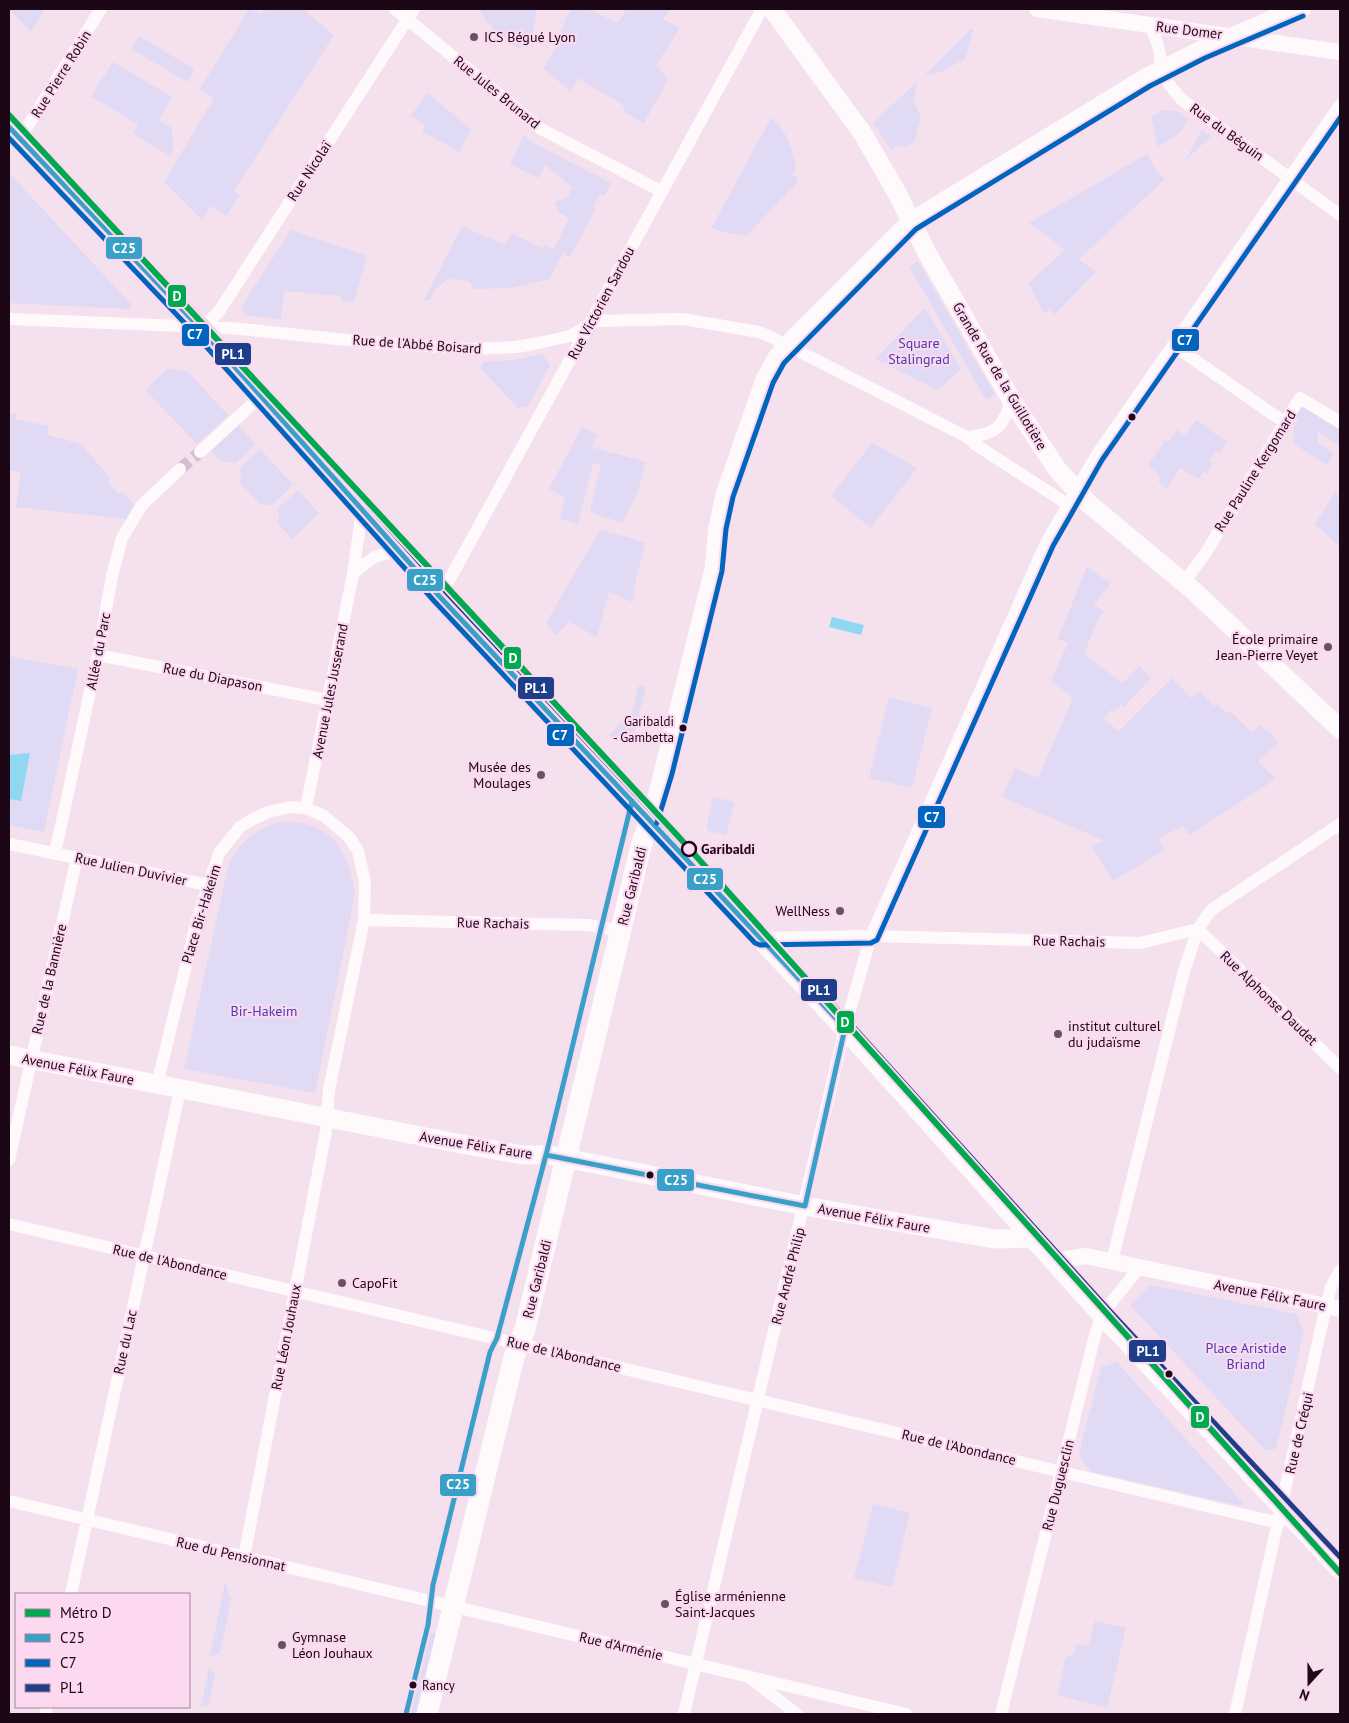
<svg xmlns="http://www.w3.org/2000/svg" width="1349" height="1723" viewBox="0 0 1349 1723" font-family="'PT Sans',sans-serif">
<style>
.green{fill:#e0daf4}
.water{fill:#90d8f2}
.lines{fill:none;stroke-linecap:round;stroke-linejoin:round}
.minor-tunnel{stroke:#d4bfce;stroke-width:12;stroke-dasharray:12 6;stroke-linecap:butt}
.minor{stroke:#fefafc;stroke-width:12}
.tertiary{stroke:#fefafc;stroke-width:16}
.secondary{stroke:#fefafc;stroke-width:19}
.primary{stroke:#fefafc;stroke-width:21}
.bus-1-casing{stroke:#fdd8f1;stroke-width:9}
.bus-2-casing{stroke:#fdd8f1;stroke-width:9}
.bus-3-casing{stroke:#fdd8f1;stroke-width:9}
.bus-1{stroke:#39a1c8;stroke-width:5}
.bus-2{stroke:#0065bd;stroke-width:5}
.bus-3{stroke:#1e3e89;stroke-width:5}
.metro-1-casing{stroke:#fdd8f1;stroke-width:10}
.metro-1{stroke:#00a950;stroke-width:6}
.poi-dot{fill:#675362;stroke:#fdd8f1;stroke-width:2}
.bus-dot{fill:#1b0716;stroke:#fdd8f1;stroke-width:2}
.stop-dot{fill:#fdd8f1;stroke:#1b0716;stroke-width:2.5}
.labels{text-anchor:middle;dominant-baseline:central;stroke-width:4.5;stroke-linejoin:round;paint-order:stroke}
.bus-label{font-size:13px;fill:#1b0716;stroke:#fdd8f1;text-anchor:end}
.street-label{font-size:14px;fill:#1b0716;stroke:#fdd8f1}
.poi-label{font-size:14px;fill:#1b0716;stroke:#fdd8f1;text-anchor:start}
.park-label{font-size:14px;fill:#4440ad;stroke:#fdd8f1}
.stop-label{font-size:14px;font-weight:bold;fill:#1b0716;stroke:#fdd8f1;text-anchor:start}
.line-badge{stroke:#fdd8f1;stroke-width:2}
.badge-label{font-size:14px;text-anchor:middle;font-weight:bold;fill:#fff}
</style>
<rect width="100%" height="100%" fill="#f5e0ee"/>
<path class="green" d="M9,9H45L31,32Z
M249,9L262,15L265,9H303L334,35L234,191L240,195L226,216L211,206L202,220L164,182L214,98L200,89Z
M479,9H537L533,34L520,50L487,23Z
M571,9H589L617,23L625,12L624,9H670L663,19L680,28L656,65L667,78L664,87L644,123L625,113L623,105L580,80L579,77L570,91L543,68C558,50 559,28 571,9Z
M971,29L973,30L965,59L941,72L924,76Z
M139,36L194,69L188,82L131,49Z
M113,62L172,97L159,120L172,128L173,151L170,156L133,134L138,125L91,96Z
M917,82L913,100L921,117L914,144L912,142L908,146H898L891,150L873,123Z
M428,94L471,129L459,152L422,131L425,126L411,116L425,95Z
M1163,110L1177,111L1188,119L1181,132L1158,147L1151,117Z
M771,118C787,129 794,153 796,171L793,172L794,177L797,176V183L746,236L722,232L712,227Z
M1202,130L1211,136L1185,161Z
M524,135L533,143L611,183L604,196L600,194L593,207L596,208L570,257L563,254L549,279L512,288L475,289L468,281L448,279L436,289L430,300H424L462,226L505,245L511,233L543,249L544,245L554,249L569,218L559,213L555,202L568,197L572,187L545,165L538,178L510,164Z
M1147,154L1156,171L1165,179L1079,259L1096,272L1055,314L1049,310L1045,314L1028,284L1065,250L1029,223Z
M9,173L132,305L130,309L9,303Z
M291,230L367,256L354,302L341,301V296L284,291L281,319L245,315L241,307Z
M918,261L995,395L986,400L909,266Z
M925,308L961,369L938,390L875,359Z
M542,354L550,365L528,406L518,408L481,369L483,362L515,360Z
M167,369L187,371L228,415L197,444L145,390Z
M1301,406L1340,430L1339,445L1318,432V443L1334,454L1326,465L1293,443L1294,427L1299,419L1294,416Z
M17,413L16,419L49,426L47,435L81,444L111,479L108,482L119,494L122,492L134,504L126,519L16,507L21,472L9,470V414Z
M1196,420L1227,442L1220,453L1216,451L1209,461L1213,464L1207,474L1203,472L1199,479L1180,468L1167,489L1158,481L1161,478L1148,465L1166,440L1169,442L1177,430L1185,435Z
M239,425L255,444L235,464L232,462H221L211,451Z
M582,427L597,435L591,447L646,462L639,488L623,523L595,514L590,510L601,465L593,463L578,524L560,519L565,498L549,489Z
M872,443L917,468L871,528L831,496Z
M260,449L293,485L272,505L260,504L240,483L241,472L239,469Z
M298,490L319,513L292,539L278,524L279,513L276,510Z
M1336,491L1340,502V547L1315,524Z
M600,530L645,542L633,593L635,594L631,602L609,591L597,637L569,622L556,635L546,623Z
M1087,567L1111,583L1094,604L1104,612L1098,619L1084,654L1123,683L1139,666L1151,678L1124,707L1121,705L1114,712L1111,710L1103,719L1119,731L1172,678L1191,698L1199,691L1214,706L1217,704L1228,714L1230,711L1252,733L1260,725L1266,731L1268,730L1279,743L1258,761L1276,779L1189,835L1182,826L1170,833L1169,832L1158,839L1165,850L1113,881L1092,847L1103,840L1002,797L1015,768L1038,778L1073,698L1051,681L1068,643L1058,639Z
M9,656L78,669L44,832L9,825Z
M639,685L646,687L634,734L616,742L609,735L632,712Z
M889,697L932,708L912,788L869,778Z
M713,797L734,802L726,835L708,831L707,826Z
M279,822C329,818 350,850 355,895L315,1093L184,1069L228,867C238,842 254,831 279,822Z
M1150,1285L1296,1314L1304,1332L1276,1449L1265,1450L1130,1305Z
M1117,1362L1243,1503L1241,1506L1092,1472L1082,1461L1079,1454L1101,1367Z
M873,1504L910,1513L892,1587L854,1578Z
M225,1582L231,1599L220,1654L210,1656Z
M1095,1621L1126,1628L1107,1708L1057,1695L1066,1657L1074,1654L1076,1644L1088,1646Z
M431,1633L437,1634L417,1714H411Z
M209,1667L215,1674L209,1705L201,1707Z"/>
<path class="water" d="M832,617L864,625L861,635L829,627Z
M30,753L21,801L9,799V755Z"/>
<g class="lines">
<path class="minor-tunnel" d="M180,469L200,452"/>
<path class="minor" d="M395,9L541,129L661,191
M1150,25C1157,42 1163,54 1159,72L1181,99L1340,215
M20,138L101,9
M9,319L231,328L367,342L470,349L517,347L543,342L570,336L596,321L683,319L759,332L771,337L967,437L976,445L1069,505
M200,328L218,313L414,9
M1173,345L1284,422
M967,437C998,433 1000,429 1012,401
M200,452L261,396
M362,510L353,574C370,559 376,553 400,552
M1184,582L1205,554L1300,398L1340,422
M440,597L762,9
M98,655L327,700
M306,808L353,574
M9,844L208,885
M55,853L98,655L112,576L122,538L142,505L180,469
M364,920L589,925L620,931
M1198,929L1340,1068
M760,938L871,936L1140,943L1198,929
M157,1085L197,920L219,853L240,827L253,819L268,812L291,807L306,808L324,816L349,837L358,851L365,882L364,920L329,1090L326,1131L244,1557
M9,1160L77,857
M9,1224L1279,1523
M1112,1261L1184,971L1198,929L1211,910L1340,824
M9,1501L906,1714
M71,1594L180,1090
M750,1678L797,1714
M45,1714L47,1707
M684,1714L845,1028L871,936L1046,543L1096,456L1340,105
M1001,1714L1095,1335L1102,1314L1139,1268
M1235,1714L1326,1306L1331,1287L1340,1271"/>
<path class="tertiary" d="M1037,9L1340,52
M1054,1261L1086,1256L1340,1309"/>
<path class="secondary" d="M772,9L863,134L897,193L926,251L1012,401L1057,469L1088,503L1195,592L1340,729
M9,1055L451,1142L522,1155H550L805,1206L931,1228L995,1239L1033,1238"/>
<path class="primary" d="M9,127L200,328L440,597L845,1028L1102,1314L1340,1568
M427,1714L514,1357L525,1329L641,846L658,797L715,569L719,528L726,495L766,380L778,358L788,346L911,223L1146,79L1202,51L1300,9"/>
<g class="bus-1-casing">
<path id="bus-1" d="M9,127L200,328L440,597L845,1028
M546,1155L805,1206
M805,1206L845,1028
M406,1714L428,1625L433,1585L490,1352L497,1338L546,1155L632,801"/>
</g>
<g class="bus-2-casing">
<path id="bus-2" d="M9,138L194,333L435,602L755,943L760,945L871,943L877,940L1053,546L1102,460L1340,118
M657,823L672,774L722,571L726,529L733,497L773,383L784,363L916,229L1150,86L1205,58L1303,16"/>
</g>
<g class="bus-3-casing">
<path id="bus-3" d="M14,122L205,323L446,592L850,1023L1108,1309L1340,1557"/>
</g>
<use href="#bus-1" class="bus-1"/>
<use href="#bus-2" class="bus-2"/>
<use href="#bus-3" class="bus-3"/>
<g class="metro-1-casing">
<path id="metro-1" d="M9,115L677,835L1340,1573"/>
</g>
<use href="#metro-1" class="metro-1"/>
</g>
<g class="poi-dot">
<circle cx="474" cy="37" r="5"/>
<circle cx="1328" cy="647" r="5"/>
<circle cx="541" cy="775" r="5"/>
<circle cx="840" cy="911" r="5"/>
<circle cx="1058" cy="1034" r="5"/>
<circle cx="342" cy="1283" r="5"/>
<circle cx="665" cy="1604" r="5"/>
<circle cx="282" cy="1645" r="5"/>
</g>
<g class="bus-dot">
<circle cx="1132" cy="417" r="4.5"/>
<circle cx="683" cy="728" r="4.5"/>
<circle cx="650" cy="1175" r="4.5"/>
<circle cx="1169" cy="1374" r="4.5"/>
<circle cx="413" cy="1685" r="4.5"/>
</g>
<circle class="stop-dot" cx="689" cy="849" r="7"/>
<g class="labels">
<g class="bus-label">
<text x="674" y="721">Garibaldi<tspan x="674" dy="16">- Gambetta</tspan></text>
<text x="422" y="1685" text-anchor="start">Rancy</text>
</g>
<g class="street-label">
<text transform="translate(1189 30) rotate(7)">Rue Domer</text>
<text transform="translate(61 74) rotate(-58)">Rue Pierre Robin</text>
<text transform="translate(497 92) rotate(39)">Rue Jules Brunard</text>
<text transform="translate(1227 132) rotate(36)">Rue du Béguin</text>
<text transform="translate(309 171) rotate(-57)">Rue Nicolaï</text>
<text transform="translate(601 303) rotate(-62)">Rue Victorien Sardou</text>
<text transform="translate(417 344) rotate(4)">Rue de l'Abbé Boisard</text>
<text transform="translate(1000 376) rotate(59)">Grande Rue de la Guillotière</text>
<text transform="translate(1255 471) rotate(-58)">Rue Pauline Kergomard</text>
<text transform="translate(98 651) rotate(-79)">Allée du Parc</text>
<text transform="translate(213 677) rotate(11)">Rue du Diapason</text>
<text transform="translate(330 691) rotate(-79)">Avenue Jules Jusserand</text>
<text transform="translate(131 869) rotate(12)">Rue Julien Duvivier</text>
<text transform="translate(632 886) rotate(-76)">Rue Garibaldi</text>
<text transform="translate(201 914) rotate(-73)">Place Bir-Hakeim</text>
<text transform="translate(493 923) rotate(1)">Rue Rachais</text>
<text transform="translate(1069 941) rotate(1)">Rue Rachais</text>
<text transform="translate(49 979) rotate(-77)">Rue de la Bannière</text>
<text transform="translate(1269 998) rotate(44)">Rue Alphonse Daudet</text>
<text transform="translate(78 1069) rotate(11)">Avenue Félix Faure</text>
<text transform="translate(476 1145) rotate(9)">Avenue Félix Faure</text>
<text transform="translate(874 1218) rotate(10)">Avenue Félix Faure</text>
<text transform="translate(170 1262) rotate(13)">Rue de l'Abondance</text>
<text transform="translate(788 1276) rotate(-76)">Rue André Philip</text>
<text transform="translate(537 1279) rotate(-76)">Rue Garibaldi</text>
<text transform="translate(1270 1295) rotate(11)">Avenue Félix Faure</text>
<text transform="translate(286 1337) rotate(-79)">Rue Léon Jouhaux</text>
<text transform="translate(125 1342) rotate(-78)">Rue du Lac</text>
<text transform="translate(564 1354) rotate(13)">Rue de l'Abondance</text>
<text transform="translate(1299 1433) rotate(-77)">Rue de Créqui</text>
<text transform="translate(959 1447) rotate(13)">Rue de l'Abondance</text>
<text transform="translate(1058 1485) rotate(-76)">Rue Duguesclin</text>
<text transform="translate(231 1554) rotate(13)">Rue du Pensionnat</text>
<text transform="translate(621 1646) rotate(13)">Rue d’Arménie</text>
</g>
<g class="poi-label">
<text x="484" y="37">ICS Bégué Lyon</text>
<text x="1318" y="639" text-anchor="end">École primaire<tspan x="1318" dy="16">Jean-Pierre Veyet</tspan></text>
<text x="531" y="767" text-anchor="end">Musée des<tspan x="531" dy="16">Moulages</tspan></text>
<text x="830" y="911" text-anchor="end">WellNess</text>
<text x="1068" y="1026">institut culturel<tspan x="1068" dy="16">du judaïsme</tspan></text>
<text x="352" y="1283">CapoFit</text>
<text x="675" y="1596">Église arménienne<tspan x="675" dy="16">Saint-Jacques</tspan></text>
<text x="292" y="1637">Gymnase<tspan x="292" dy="16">Léon Jouhaux</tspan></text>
</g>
<g class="park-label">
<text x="919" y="343">Square<tspan x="919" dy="16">Stalingrad</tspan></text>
<text x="264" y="1011">Bir-Hakeim</text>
<text x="1246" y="1348">Place Aristide<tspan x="1246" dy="16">Briand</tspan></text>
</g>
<g class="stop-label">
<text x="701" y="849">Garibaldi</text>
</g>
</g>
<g class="line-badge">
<rect x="105" y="236" width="38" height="24" rx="5" fill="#39a1c8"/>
<rect x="167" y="284" width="20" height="24" rx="5" fill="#00a950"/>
<rect x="181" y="323" width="29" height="24" rx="5" fill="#0065bd"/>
<rect x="1171" y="328" width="29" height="24" rx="5" fill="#0065bd"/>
<rect x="214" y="342" width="38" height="24" rx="5" fill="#1e3e89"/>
<rect x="406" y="568" width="38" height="24" rx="5" fill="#39a1c8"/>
<rect x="503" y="646" width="19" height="24" rx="5" fill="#00a950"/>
<rect x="517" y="676" width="38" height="24" rx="5" fill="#1e3e89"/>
<rect x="546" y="723" width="29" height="24" rx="5" fill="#0065bd"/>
<rect x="917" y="805" width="29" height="24" rx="5" fill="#0065bd"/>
<rect x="686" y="867" width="38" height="24" rx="5" fill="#39a1c8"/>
<rect x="800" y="978" width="38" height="24" rx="5" fill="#1e3e89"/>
<rect x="836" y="1010" width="19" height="24" rx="5" fill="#00a950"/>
<rect x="656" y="1168" width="39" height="24" rx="5" fill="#39a1c8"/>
<rect x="1128" y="1339" width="39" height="24" rx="5" fill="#1e3e89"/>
<rect x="1190" y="1405" width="20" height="24" rx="5" fill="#00a950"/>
<rect x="439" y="1473" width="38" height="24" rx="5" fill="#39a1c8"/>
</g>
<g class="badge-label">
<text x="124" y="253">C25</text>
<text x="177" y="301">D</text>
<text x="195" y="339">C7</text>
<text x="1185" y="345">C7</text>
<text x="233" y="359">PL1</text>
<text x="425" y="585">C25</text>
<text x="513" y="663">D</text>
<text x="536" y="693">PL1</text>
<text x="560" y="740">C7</text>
<text x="932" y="822">C7</text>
<text x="705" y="884">C25</text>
<text x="819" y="995">PL1</text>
<text x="845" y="1027">D</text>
<text x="676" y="1185">C25</text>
<text x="1148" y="1356">PL1</text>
<text x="1200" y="1422">D</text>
<text x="458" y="1489">C25</text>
</g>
<rect width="1349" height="1723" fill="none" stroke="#1b0716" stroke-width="20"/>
<rect x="15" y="1593" width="175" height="115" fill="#fdd8f1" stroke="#a38499"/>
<rect x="25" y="1609" width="25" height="8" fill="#00a950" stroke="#a38499"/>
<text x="60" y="1618" font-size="15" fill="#1b0716">Métro D</text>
<rect x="25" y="1634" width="25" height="8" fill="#39a1c8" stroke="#a38499"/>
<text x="60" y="1643" font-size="15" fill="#1b0716">C25</text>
<rect x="25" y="1659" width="25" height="8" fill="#0065bd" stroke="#a38499"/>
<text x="60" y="1668" font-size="15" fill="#1b0716">C7</text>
<rect x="25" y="1684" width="25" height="8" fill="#1e3e89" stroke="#a38499"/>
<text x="60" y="1693" font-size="15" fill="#1b0716">PL1</text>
<g transform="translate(1309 1683) rotate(201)" stroke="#fdd8f1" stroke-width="4" paint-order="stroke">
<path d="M0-4L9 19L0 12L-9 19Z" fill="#1b0716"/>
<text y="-8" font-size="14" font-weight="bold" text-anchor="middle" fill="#1b0716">N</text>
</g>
</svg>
